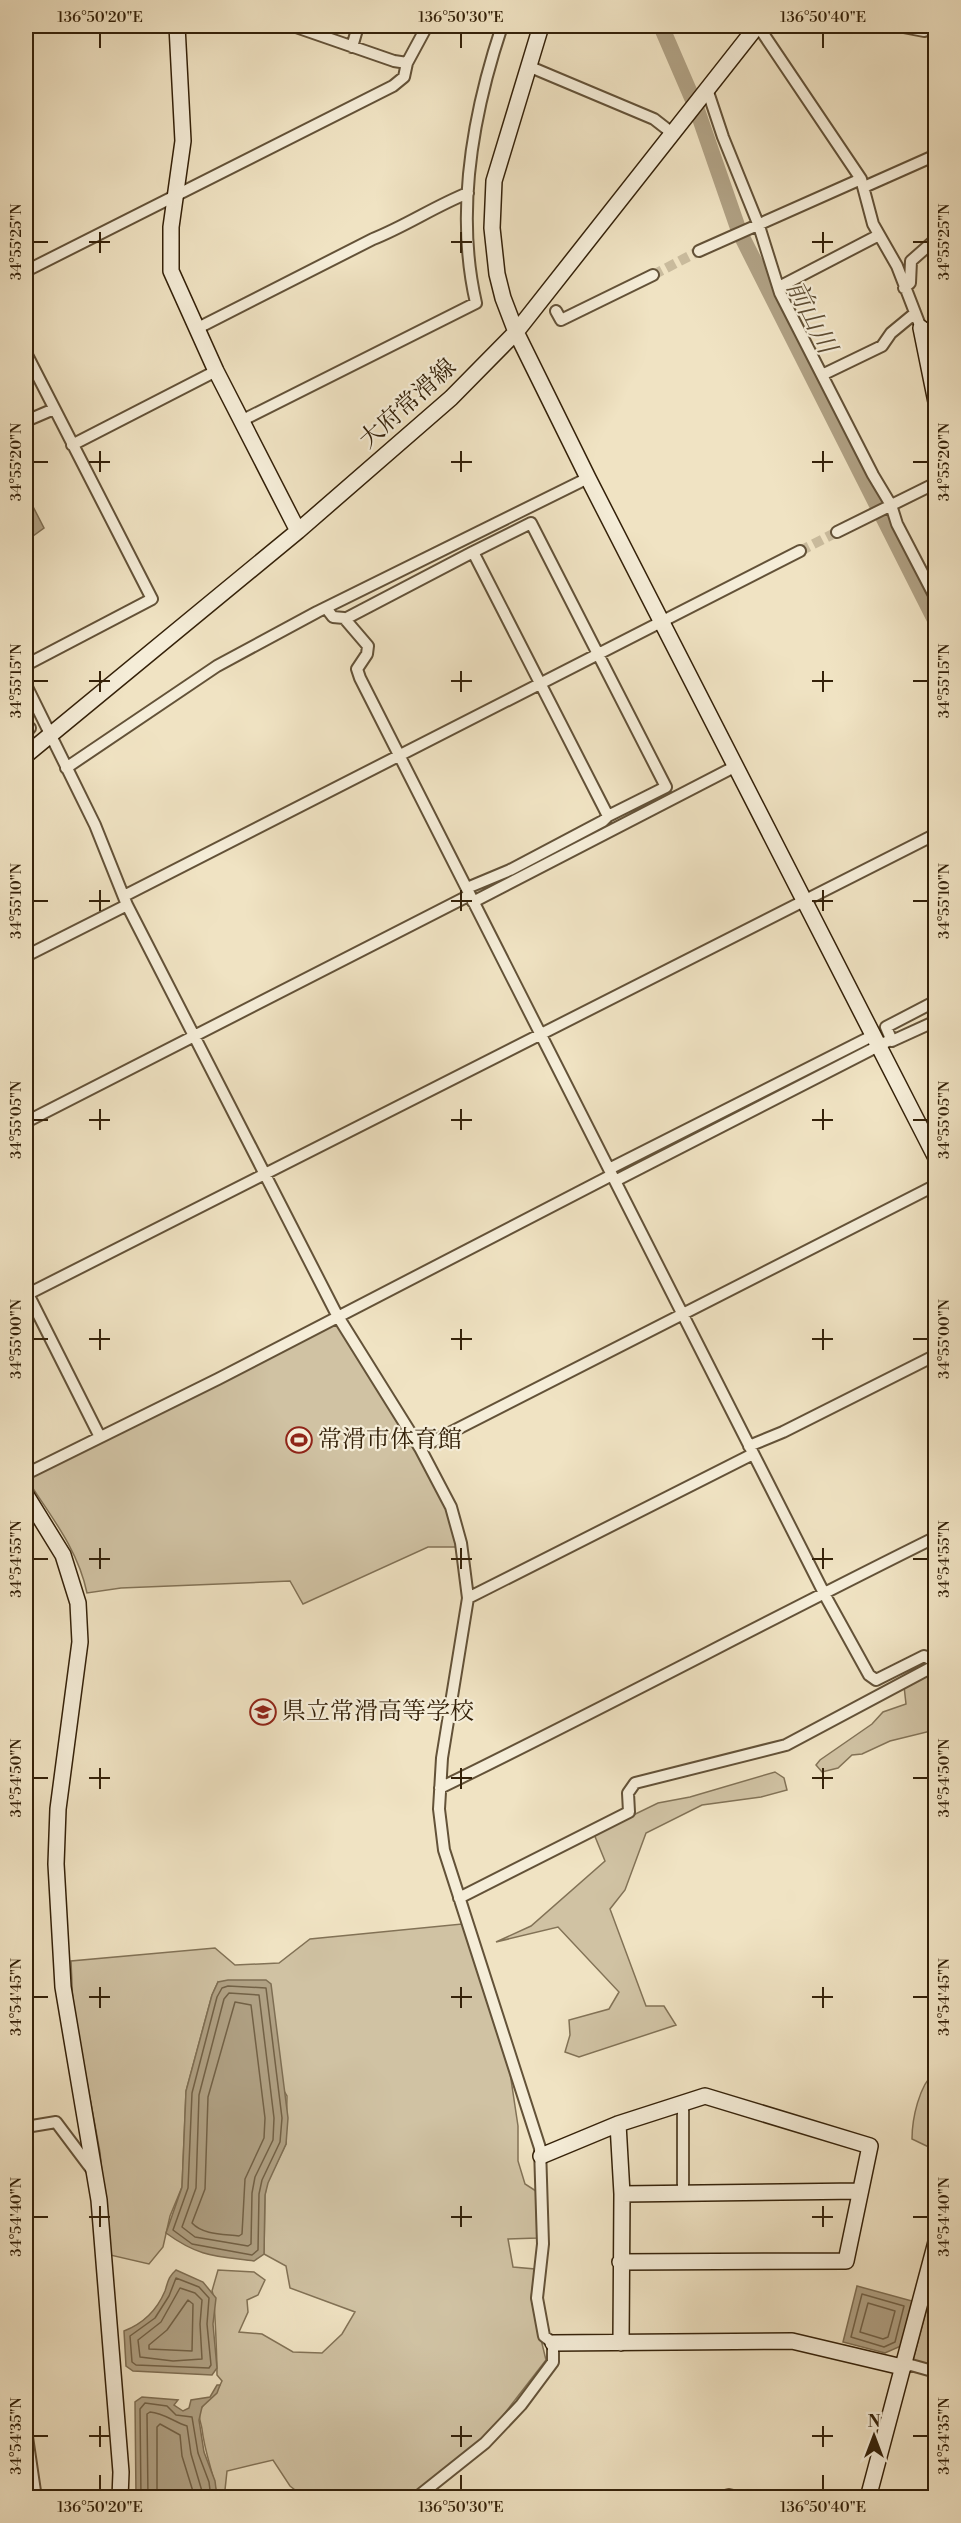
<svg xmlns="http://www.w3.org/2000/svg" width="961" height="2523" viewBox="0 0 961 2523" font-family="'Libre Bodoni','Noto Serif JP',serif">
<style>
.green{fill:#d0c2a3;stroke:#827256;stroke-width:1.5}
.water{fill:#b0a184;stroke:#7e6e53;stroke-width:1.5}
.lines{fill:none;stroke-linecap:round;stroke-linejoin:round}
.shore{stroke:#726146;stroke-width:1.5}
.river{stroke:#b0a184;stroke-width:16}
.street-tunnel{stroke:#cabc9e;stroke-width:10;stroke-dasharray:10 5;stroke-linecap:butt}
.street-casing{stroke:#635238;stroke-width:14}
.secondary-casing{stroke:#342109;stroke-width:18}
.street{stroke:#f5edd8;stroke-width:10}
.secondary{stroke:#f5edd8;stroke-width:15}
.ticks{fill:none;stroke:#342109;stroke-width:2}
.labels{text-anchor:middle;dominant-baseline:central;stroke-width:4.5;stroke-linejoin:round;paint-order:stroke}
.street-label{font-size:24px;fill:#342109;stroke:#f5edd8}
.poi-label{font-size:24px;fill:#342109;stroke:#f5edd8;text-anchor:start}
.water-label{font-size:26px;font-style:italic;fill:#5f4e34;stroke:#f5edd8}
.neatline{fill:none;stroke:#342109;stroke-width:2}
.ticks-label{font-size:15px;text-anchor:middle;fill:#342109}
</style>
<rect width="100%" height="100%" fill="#f0e3c3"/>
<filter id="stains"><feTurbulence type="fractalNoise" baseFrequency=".00333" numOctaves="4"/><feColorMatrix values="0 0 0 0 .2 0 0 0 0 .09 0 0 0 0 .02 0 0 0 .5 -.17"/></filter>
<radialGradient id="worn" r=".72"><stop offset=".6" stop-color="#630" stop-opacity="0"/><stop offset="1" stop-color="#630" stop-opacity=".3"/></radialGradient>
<path class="green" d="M335,1321L438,1487L450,1511L457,1547H428L303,1604L290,1581L121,1588L87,1593C78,1549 50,1515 26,1478Z
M924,1676L935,1677V1730L890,1741L862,1754L852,1755L838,1768L822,1772L816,1765L820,1760L872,1724L883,1712L906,1704L904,1686Z
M775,1772L784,1778L787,1790L761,1797L702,1805L646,1833L625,1890L610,1909L646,2006H664L676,2025L579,2057L565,2052L570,2035L569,2020L609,2009L619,1992L558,1927L496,1942L531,1926L605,1861L594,1834L658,1803L690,1797Z
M462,1924L510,2073L518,2126V2161L525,2184L536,2191L537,2238L508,2239L513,2267L535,2269L531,2298L546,2360L501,2418L476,2444L408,2497H315L299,2493L290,2486L273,2460L227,2471L225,2490L228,2497H217C214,2473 205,2455 202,2429C201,2422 198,2418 200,2411C203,2402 216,2396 222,2381L217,2375C217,2364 215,2296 212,2291L218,2270L254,2272L265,2280L258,2295L247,2300L248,2312L239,2332L262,2334L293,2352L322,2353L342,2334L355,2312L290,2288L286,2266L264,2254L265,2195L267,2183L286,2144L287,2096L218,1982L212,1995L186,2091L182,2187L170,2216L163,2247L149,2264L110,2255L100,2152L73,2007L71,1961L215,1948L235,1965L279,1963L310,1939Z
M935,2072V2150L912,2139C912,2119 919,2085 935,2072Z
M935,2277V2369L913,2360Z"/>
<path class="water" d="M26,493L44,528L26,541Z
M228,1980H266L271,1984L288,2118L286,2144L268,2183L265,2195L264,2254L254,2261C215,2256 199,2257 166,2233L182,2187L186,2091L212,1995L218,1982Z
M176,2270L203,2282L216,2298L213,2324L217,2368L212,2375L133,2371L126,2366L124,2331C142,2324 157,2310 165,2291C168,2282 168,2277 176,2270Z
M857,2286L912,2301L901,2346L885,2353L843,2342Z
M217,2385H220L217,2393L202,2407L199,2420L204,2452L215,2481L217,2497H136L135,2402L142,2397L178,2400L174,2405L183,2411L189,2408L191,2400L210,2397Z"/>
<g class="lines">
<path class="shore" d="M228,1986L266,1988L282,2118L280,2142L262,2180L259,2194L258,2250L252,2255L192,2244L173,2230L188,2188L192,2093L217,1997L222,1988Z
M229,1993L259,1995L274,2118L273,2140L255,2177L252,2193L251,2244L248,2246L195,2237L182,2227L196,2188L199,2095L224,1999Z
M235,2002L251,2005L265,2118L264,2138L245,2179L242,2234L239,2236C224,2234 203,2235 192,2223L205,2189L208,2097Z
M176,2278L199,2287L209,2298L207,2324L211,2365L209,2368L136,2365L132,2362L130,2336L155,2318L169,2296Z
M180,2288L195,2293L202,2300L200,2324L202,2359L173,2361L140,2357L138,2340L161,2322Z
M862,2294L904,2306L895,2342L884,2347L851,2337Z
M188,2300L193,2304L192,2351L149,2349V2345L167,2330Z
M868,2303L895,2311L888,2337L883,2339L860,2332Z
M141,2498L140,2409L145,2403L167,2406L176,2415L192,2417L198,2453L209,2482L211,2498
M148,2498L147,2414L150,2412C164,2413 174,2422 187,2426L191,2454L204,2498
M157,2498V2427L160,2424L180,2435L182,2456L195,2498"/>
<path class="river" d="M661,26L696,107L739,231L936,622"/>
<path class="street-tunnel" d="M653,275L699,251
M800,551L837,532"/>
<g class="street-casing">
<path id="street" d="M293,26L394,61L407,63
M758,26L861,179L873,224L897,266L921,328H936
M898,26L924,31L936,27
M352,47L358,26
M528,66L654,119L672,133
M707,89L723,137L759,226L780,293L873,475L891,505L897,524L936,599
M864,187L936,155
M699,251L861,179
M26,271L393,86L404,77L407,63L427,26
M779,287L879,235
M904,288L910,283L911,261L936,239
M556,311L561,320L653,275
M196,329L373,239C406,226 435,206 468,193
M26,353L152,599L26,665
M822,375L882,346L891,333L914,314
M26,421L54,409
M241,421L476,303C455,212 473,113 502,26
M72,445L216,371
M837,532L936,483
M326,608L333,617L344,618L368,646L367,654L357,669L360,678L827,1599L869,1675L876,1680L924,1656L936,1662
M345,619L473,552
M26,685L95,825L127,905L337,1315L420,1448L451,1507L461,1543L468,1598L442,1758L439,1809L444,1850L540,2148L543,2244L537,2298L544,2336L553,2343V2362L521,2405L485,2443L416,2498
M26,732L30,728
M66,768L217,666L317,612L588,478
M467,888L510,870L603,821L608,816L666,787L531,523L473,552L608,816
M124,896L800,551
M473,902L736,766
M26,956L127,905
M936,1001L886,1027L892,1041L936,1021
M26,1122L470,895
M609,1169L874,1035
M615,1181L892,1039
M26,1290L100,1437
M28,1294L936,834
M749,1446L783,1432L936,1355
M420,1448L936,1185
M26,1474L218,1379L612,1175
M468,1598L753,1454
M440,1788C606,1707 770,1619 936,1537
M459,1898L629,1812L628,1793L635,1783L786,1745L936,1665
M683,2102V2193
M26,2127L56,2122L92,2170
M902,2367L911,2365L936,2372
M26,2430L36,2498
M717,2498L729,2495L742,2498"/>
</g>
<g class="secondary-casing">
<path id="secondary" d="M177,26L183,141L171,227V271L216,371L298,531
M541,26L494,181L492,228L497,274L503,298L516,332L588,478L936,1158
M921,328L936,402
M26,755L298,531L451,398L516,332L757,26
M26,1495L63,1555L78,1603L80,1642L58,1809L56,1864L63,1987L99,2200L121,2472L120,2498
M618,2124L622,2194L621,2343
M541,2156L618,2124L705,2096L870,2146L846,2261L620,2262
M622,2194L860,2191
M553,2343L792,2341L902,2367
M868,2498L936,2242"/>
</g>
<use href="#street" class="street"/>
<use href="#secondary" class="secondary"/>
</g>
<path class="ticks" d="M100,33V48M461,33V48M823,33V48M100,232V253M461,232V253M823,232V253M33,242H48M89,242H110M451,242H472M812,242H833M913,242H928M100,451V472M461,451V472M823,451V472M33,462H48M89,462H110M451,462H472M812,462H833M913,462H928M100,671V692M461,671V692M823,671V692M33,681H48M89,681H110M451,681H472M812,681H833M913,681H928M100,890V911M461,890V911M823,890V911M33,901H48M89,901H110M451,901H472M812,901H833M913,901H928M100,1109V1130M461,1109V1130M823,1109V1130M33,1120H48M89,1120H110M451,1120H472M812,1120H833M913,1120H928M100,1329V1350M461,1329V1350M823,1329V1350M33,1339H48M89,1339H110M451,1339H472M812,1339H833M913,1339H928M100,1548V1569M461,1548V1569M823,1548V1569M33,1559H48M89,1559H110M451,1559H472M812,1559H833M913,1559H928M100,1768V1789M461,1768V1789M823,1768V1789M33,1778H48M89,1778H110M451,1778H472M812,1778H833M913,1778H928M100,1987V2008M461,1987V2008M823,1987V2008M33,1997H48M89,1997H110M451,1997H472M812,1997H833M913,1997H928M100,2206V2227M461,2206V2227M823,2206V2227M33,2217H48M89,2217H110M451,2217H472M812,2217H833M913,2217H928M100,2426V2447M461,2426V2447M823,2426V2447M33,2436H48M89,2436H110M451,2436H472M812,2436H833M913,2436H928M100,2475V2490M461,2475V2490M823,2475V2490"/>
<defs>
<g id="stadium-ring" transform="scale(1.35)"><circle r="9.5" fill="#f5edd8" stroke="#8f2418" stroke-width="1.5"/><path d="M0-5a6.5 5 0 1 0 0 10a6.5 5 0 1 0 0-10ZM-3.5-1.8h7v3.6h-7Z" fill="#8f2418"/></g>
<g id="school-ring" transform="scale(1.35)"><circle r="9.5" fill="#f5edd8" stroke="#8f2418" stroke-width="1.5"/><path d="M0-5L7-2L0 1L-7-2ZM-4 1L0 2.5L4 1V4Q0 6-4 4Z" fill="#8f2418"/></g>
</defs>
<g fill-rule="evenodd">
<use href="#stadium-ring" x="299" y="1440"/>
<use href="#school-ring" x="263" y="1712"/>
</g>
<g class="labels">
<g class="street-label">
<text transform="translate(408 404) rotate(-42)">大府常滑線</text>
</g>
<g class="poi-label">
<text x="318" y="1440">常滑市体育館</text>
<text x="282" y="1712">県立常滑高等学校</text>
</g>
<g class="water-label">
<text transform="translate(811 317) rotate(63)">前山川</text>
</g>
</g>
<rect width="961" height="2523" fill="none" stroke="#f0e3c3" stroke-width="66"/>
<g transform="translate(874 2436)" stroke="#f5edd8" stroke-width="4.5" paint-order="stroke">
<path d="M0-4.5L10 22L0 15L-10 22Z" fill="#342109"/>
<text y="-9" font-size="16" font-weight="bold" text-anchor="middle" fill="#342109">N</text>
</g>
<rect x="33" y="33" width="895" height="2457" class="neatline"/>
<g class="ticks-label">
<text x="100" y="22">136°50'20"E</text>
<text x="461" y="22">136°50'30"E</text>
<text x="823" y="22">136°50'40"E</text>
<text transform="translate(16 242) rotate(-90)" y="5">34°55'25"N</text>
<text transform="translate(944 242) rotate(-90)" y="5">34°55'25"N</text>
<text transform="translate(16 462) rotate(-90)" y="5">34°55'20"N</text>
<text transform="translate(944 462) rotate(-90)" y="5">34°55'20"N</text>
<text transform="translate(16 681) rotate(-90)" y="5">34°55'15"N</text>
<text transform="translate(944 681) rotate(-90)" y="5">34°55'15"N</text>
<text transform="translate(16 901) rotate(-90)" y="5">34°55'10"N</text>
<text transform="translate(944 901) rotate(-90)" y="5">34°55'10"N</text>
<text transform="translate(16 1120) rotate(-90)" y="5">34°55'05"N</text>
<text transform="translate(944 1120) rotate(-90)" y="5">34°55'05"N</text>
<text transform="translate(16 1339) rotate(-90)" y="5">34°55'00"N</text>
<text transform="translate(944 1339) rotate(-90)" y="5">34°55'00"N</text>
<text transform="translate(16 1559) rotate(-90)" y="5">34°54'55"N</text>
<text transform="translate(944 1559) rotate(-90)" y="5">34°54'55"N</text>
<text transform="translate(16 1778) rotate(-90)" y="5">34°54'50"N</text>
<text transform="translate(944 1778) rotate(-90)" y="5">34°54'50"N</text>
<text transform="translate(16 1997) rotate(-90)" y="5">34°54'45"N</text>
<text transform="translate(944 1997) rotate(-90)" y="5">34°54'45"N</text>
<text transform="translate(16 2217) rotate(-90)" y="5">34°54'40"N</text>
<text transform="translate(944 2217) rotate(-90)" y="5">34°54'40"N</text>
<text transform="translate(16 2436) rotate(-90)" y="5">34°54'35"N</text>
<text transform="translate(944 2436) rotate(-90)" y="5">34°54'35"N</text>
<text x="100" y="2512">136°50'20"E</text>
<text x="461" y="2512">136°50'30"E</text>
<text x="823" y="2512">136°50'40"E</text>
</g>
<rect width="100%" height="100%" filter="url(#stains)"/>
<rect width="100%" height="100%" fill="url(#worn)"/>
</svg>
